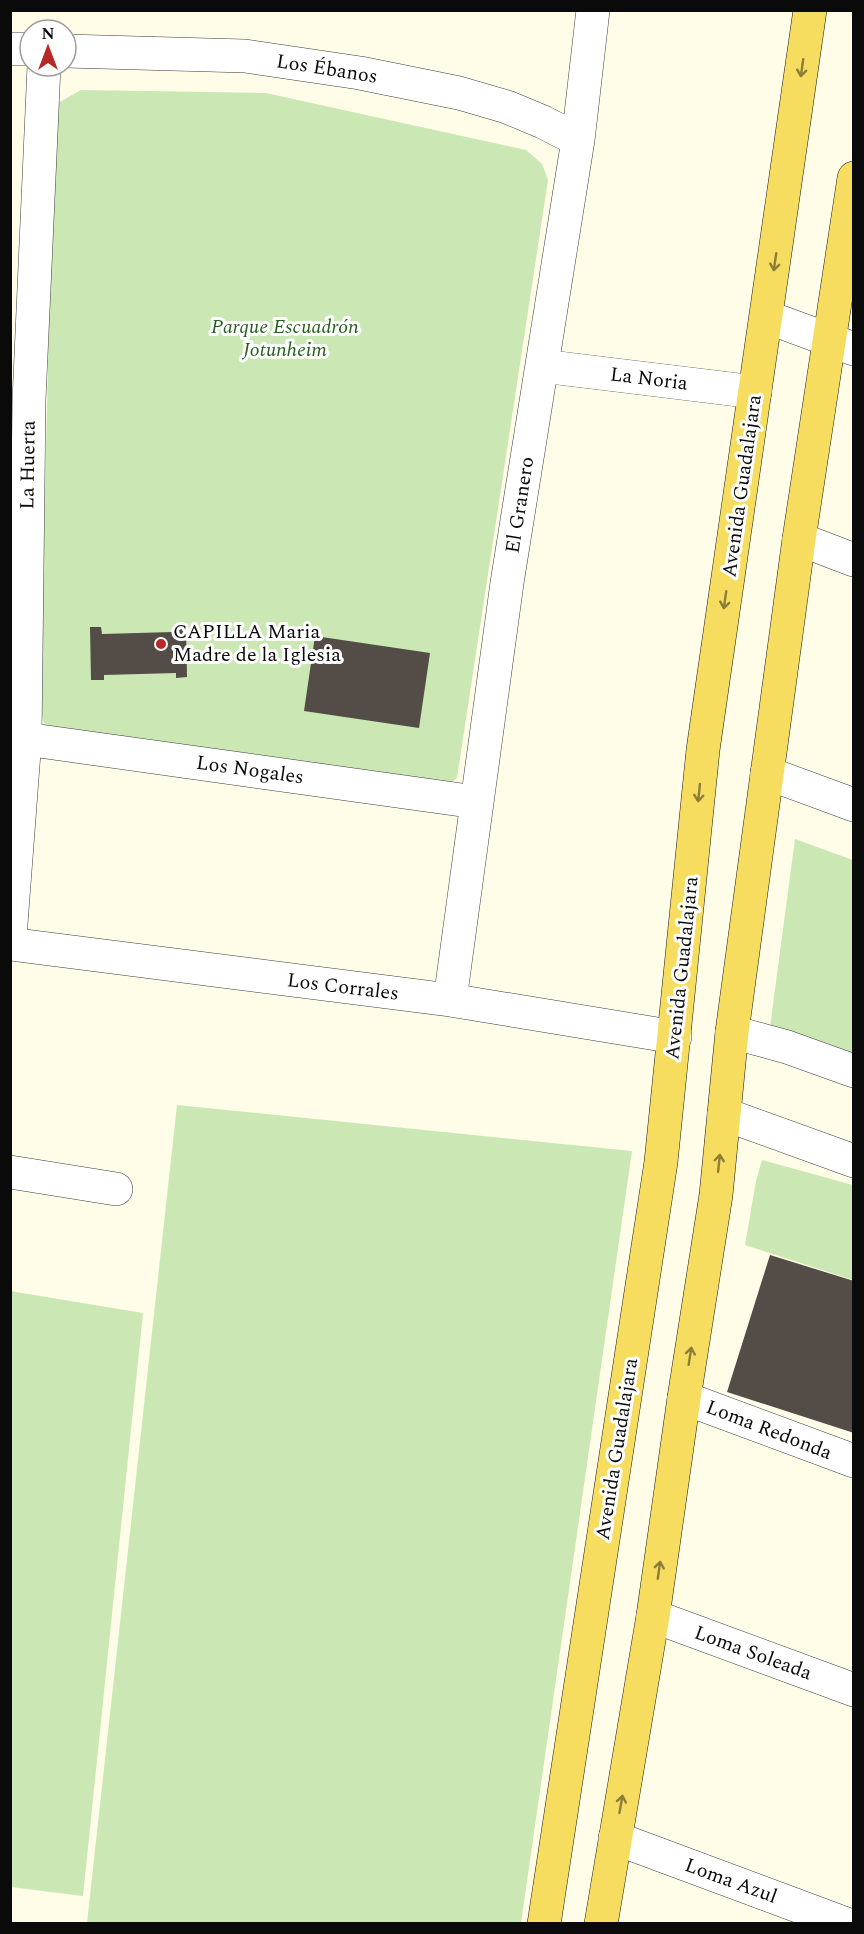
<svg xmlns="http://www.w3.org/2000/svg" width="864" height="1934" viewBox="0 0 864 1934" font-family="Spectral,serif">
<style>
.green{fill:#cbe7b4}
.building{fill:#534c47}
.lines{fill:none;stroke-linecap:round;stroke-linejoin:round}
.minor-casing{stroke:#3d3d3d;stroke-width:34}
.major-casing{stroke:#1b1b1b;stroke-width:34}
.minor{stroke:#fff;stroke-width:33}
.major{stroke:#f6dd60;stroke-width:33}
.oneway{stroke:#8c7e39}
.poi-dot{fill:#b72926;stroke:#fff;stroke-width:2}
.labels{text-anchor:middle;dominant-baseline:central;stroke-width:6;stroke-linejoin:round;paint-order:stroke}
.street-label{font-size:20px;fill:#0a0a0a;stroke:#fff}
.park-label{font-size:20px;font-style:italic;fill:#26601d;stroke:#fff}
.poi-label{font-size:20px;fill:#0a0a0a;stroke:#fff;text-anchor:start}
</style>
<rect width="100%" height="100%" fill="#fffce8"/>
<path class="green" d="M81,90L266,93L526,150L542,164L548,180L457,778L447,786L46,731L40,706L54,105Z
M795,839L853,860V1053L770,1027Z
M177,1105L632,1151L521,1923H87Z
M762,1160L853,1185V1280L745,1245L756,1181Z
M10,1291L143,1313L83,1896L11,1887Z"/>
<path class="building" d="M90,627H101L102,634L173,632V627H186L187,677L176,678V673L104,675V680H91Z
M315,636L430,653L419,728L304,711Z
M770,1255L854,1281V1433L727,1392Z"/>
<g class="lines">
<g class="minor-casing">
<path id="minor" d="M10,49H30
M66,51L245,56L360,73L459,93L507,107L543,122L578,140
M767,317L854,349
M542,366L755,392
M799,539L854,560
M25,739L476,802
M767,773L854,805
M10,937L25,739L29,400L44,66
M10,944L450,1000L675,1037
M450,1000L507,583L578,140L593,10
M732,1032L787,1047L854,1071
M724,1114L854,1161
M10,1172L116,1189
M684,1398L854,1461
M653,1616L854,1690
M615,1838L846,1924"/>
</g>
<g class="major-casing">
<path id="major" d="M544,1924L661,1162L703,750L810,10
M601,1924L653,1616L684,1398L716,1195L732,1032L799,539L854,178"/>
</g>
<use href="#minor" class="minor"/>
<use href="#major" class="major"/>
</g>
<defs><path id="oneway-shaft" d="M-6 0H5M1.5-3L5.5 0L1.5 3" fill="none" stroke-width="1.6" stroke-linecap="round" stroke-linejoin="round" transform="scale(1.5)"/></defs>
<g class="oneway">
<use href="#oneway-shaft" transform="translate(802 68) rotate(98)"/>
<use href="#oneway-shaft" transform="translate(775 262) rotate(98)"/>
<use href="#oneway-shaft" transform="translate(725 600) rotate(98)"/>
<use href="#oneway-shaft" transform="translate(699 793) rotate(96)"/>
<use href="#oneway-shaft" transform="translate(719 1163) rotate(-84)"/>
<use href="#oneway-shaft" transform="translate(690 1356) rotate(-81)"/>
<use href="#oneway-shaft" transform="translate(659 1570) rotate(-82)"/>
<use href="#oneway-shaft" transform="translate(621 1804) rotate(-80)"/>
</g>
<circle class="poi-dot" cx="161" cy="644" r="6"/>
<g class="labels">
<g class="street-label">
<text transform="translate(327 69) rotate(9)">Los Ébanos</text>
<text transform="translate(649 379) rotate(7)">La Noria</text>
<text transform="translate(28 465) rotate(-89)">La Huerta</text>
<text transform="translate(742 486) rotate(-82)">Avenida Guadalajara</text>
<text transform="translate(520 505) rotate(-81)">El Granero</text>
<text transform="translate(250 770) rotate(8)">Los Nogales</text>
<text transform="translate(682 968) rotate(-84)">Avenida Guadalajara</text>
<text transform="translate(343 987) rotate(7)">Los Corrales</text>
<text transform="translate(769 1430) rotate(21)">Loma Redonda</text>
<text transform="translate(617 1449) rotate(-81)">Avenida Guadalajara</text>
<text transform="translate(753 1653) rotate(20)">Loma Soleada</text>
<text transform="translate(731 1881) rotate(20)">Loma Azul</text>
</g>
<g class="park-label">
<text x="285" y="327">Parque Escuadrón<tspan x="285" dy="23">Jotunheim</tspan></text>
</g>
<g class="poi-label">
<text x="173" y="632">CAPILLA Maria<tspan x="173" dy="23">Madre de la Iglesia</tspan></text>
</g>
</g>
<rect width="864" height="1934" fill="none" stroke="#0a0a0a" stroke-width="24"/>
<g transform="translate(48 48)"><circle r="28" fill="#ffffff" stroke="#9d9d9d" stroke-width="1.5"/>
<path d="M0-4.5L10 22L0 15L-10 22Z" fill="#b72926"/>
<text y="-9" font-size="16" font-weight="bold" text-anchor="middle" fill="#0a0a0a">N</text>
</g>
</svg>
